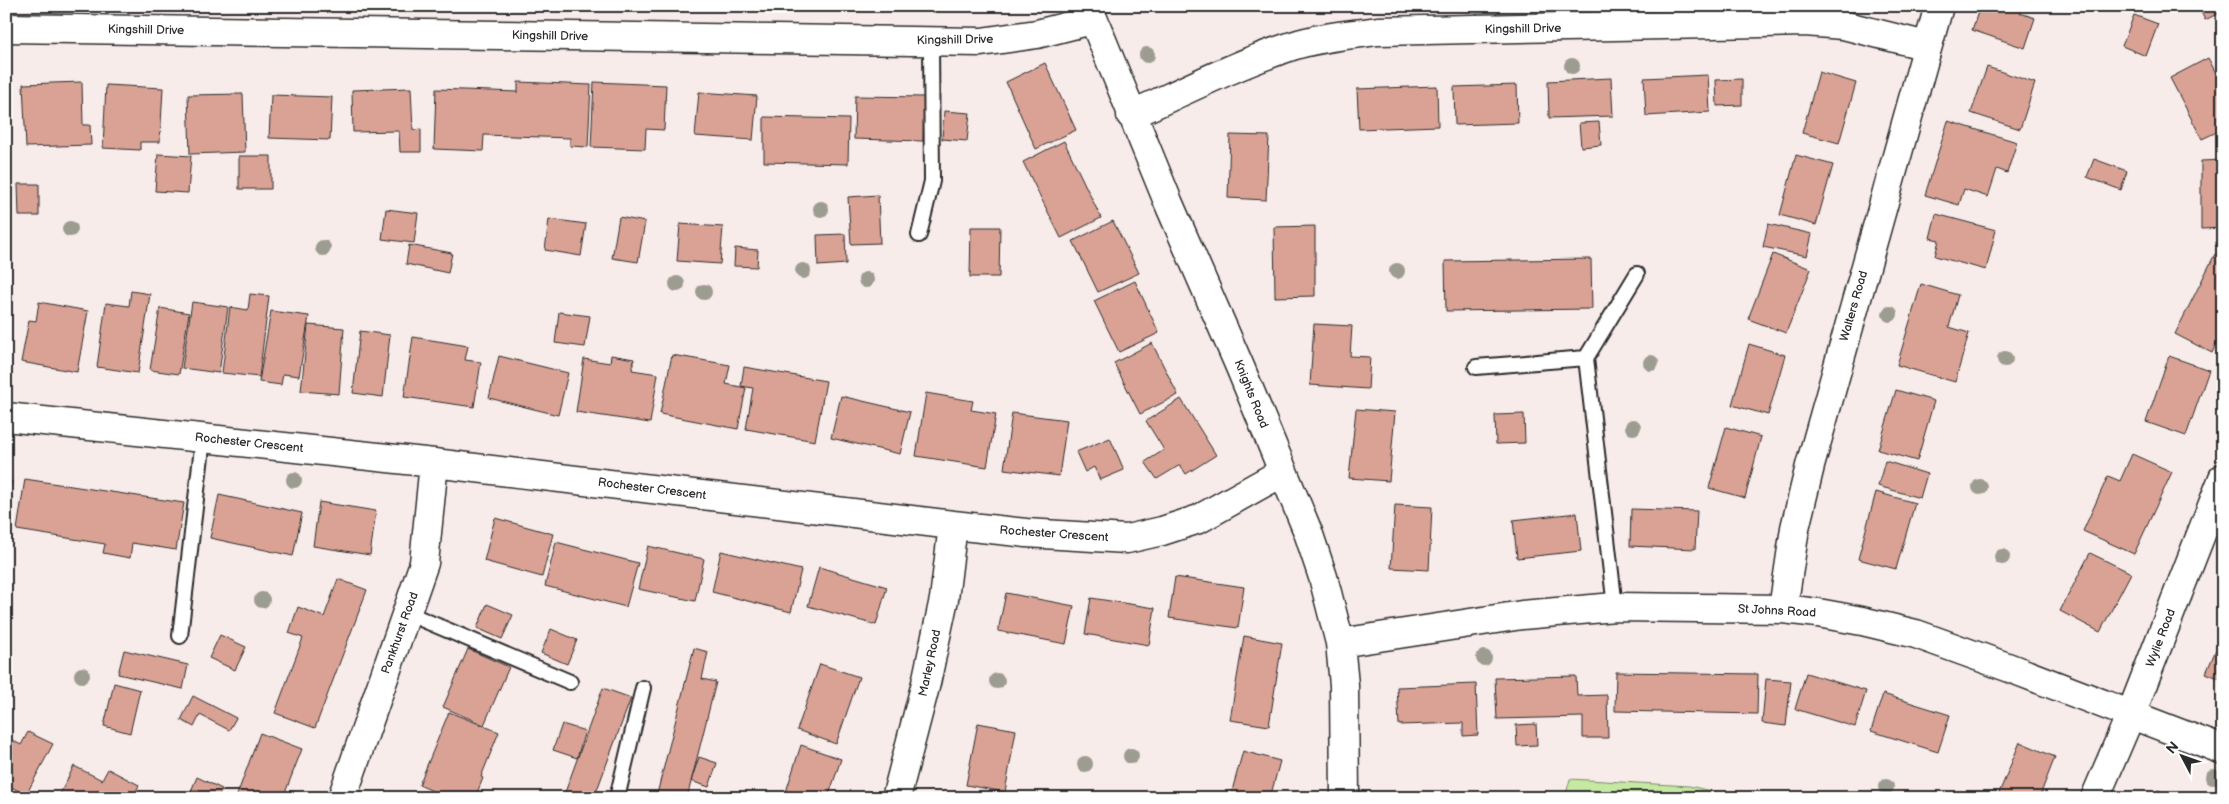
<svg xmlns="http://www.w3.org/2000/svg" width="2229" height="804" viewBox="0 0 2229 804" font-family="'Balsamiq Sans',sans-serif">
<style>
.green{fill:#c5e9a3;stroke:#788a67}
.building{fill:#daa295;stroke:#2b2b2b}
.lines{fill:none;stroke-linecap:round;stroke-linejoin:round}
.service-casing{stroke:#2b2b2b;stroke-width:18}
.minor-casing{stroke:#2b2b2b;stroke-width:31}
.service{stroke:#fff;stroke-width:14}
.minor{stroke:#fff;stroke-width:28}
.tree{fill:#9d9c91}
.labels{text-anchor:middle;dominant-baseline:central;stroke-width:4;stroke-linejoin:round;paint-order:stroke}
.street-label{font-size:12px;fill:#2b2b2b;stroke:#fff}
</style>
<rect width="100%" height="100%" fill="#f8ecea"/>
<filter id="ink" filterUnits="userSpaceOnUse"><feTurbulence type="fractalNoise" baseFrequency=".02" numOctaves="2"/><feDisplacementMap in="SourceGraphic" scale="10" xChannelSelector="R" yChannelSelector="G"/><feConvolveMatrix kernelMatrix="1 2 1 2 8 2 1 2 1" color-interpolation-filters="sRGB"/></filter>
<g filter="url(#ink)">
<path class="green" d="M1570,779L1689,786L1743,798H1565Z"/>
<path class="building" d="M1980,6H2022L2020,13L2035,18L2025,48L1972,30Z
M2198,6H2223V11L2205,20Z
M2134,15L2158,24L2146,56L2122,46Z
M2208,58L2223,86V129L2202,139L2170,78Z
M1045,63L1076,130L1036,149L1006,82Z
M1987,67L2035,83L2020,129L1971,113Z
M1819,72L1856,83L1839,143L1802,133Z
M1708,75L1710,112L1646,116L1644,78Z
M1611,78L1613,116L1549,118L1548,81Z
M6,79H9L10,138H6Z
M1742,79V105L1717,106L1716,80Z
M82,82L83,125H90L91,145L26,147L23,84Z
M518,82L591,85L588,147L570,146V138L484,135L483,151L434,149L436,89L518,92Z
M594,82L666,85L664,130L646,129L645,149L591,147Z
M106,85L163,88L160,142H140V150L103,148Z
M1517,85L1518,123L1455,125L1454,87Z
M1437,86L1438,126L1359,129L1357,89Z
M411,88L413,130L421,129V152H400L399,131L353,132L352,90Z
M699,92L757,96L753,140L695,136Z
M243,94L245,152L190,154L188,95Z
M271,95L332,97L330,140L269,138Z
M855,96L924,97L923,141L854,139Z
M944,111L970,113L967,141L942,139Z
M764,117L849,119L848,164L764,162Z
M1948,121L2017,142L2007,173L1997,169L1988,197L1964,189L1959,205L1925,195Z
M1599,122L1601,145L1581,147L1579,123Z
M1230,135L1269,136L1266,200L1228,198Z
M1064,141L1101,218L1061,238L1023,162Z
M158,154L191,156L188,193L155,191Z
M1796,155L1833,165L1816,225L1780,215Z
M239,156H271V189H239Z
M2094,159L2127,171L2121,190L2087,177Z
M2223,160V228L2201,229V161Z
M18,184H39V216H19Z
M878,195L880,243L851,244L848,197Z
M386,209L418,213L414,243L382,239Z
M1936,214L1996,230L1986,270L1935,256L1939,240L1930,238Z
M619,217L645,222L638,262L612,258Z
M549,219L586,224L581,256L545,250Z
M1113,221L1139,273L1098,292L1073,241Z
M680,224L723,227L720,264L677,261Z
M1768,224L1812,234L1807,256L1763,247Z
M1315,226V296L1275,297L1274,227Z
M971,227H1000L999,277H970Z
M845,234L846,264L818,266L817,235Z
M409,245L452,253L448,273L406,264Z
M735,248L758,250L757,267L734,266Z
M1773,254L1811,269L1786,333L1748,319Z
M2215,254L2223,258V329L2212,353L2175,334Z
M1591,259L1592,309L1446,311L1445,261Z
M1135,281L1159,333L1119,352L1094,301Z
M1921,284L1958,295L1949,327L1969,333L1955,382L1897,365Z
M131,291L150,294L138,373L97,367L106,303L129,306Z
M250,294L269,296L259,377L222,373L230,307L248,310Z
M39,302L88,311L77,372L21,362L29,320L36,321Z
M192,302L228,307L219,373L182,368Z
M160,308L189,313L179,374L150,370Z
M271,311L309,316L299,376L283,374L281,385L259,382Z
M559,312L590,316L585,347L555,343Z
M1314,324L1352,326L1350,356L1370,357L1368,389L1310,385Z
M308,325L344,328L339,394L301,391Z
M360,331L390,335L383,397L353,393Z
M413,337L468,346L465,360L481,362L474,407L404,397Z
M1152,343L1178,395L1140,414L1114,363Z
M1749,344L1785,355L1768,415L1732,405Z
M611,355L634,359L632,370L658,374L650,423L576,412L584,359L610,363Z
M672,355L730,365L726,384L746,388L738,429L660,414Z
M499,356L568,373L558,415L489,398Z
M2169,356L2209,370L2186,436L2146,422Z
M744,367L826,381L815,441L746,429L753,388L741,386Z
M1896,390L1934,401L1917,461L1878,450Z
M926,393L973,401L971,410L996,414L987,467L916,456Z
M841,396L910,412L900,454L831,438Z
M1181,399L1216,455L1186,474L1180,465L1157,479L1145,462L1164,450L1146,421Z
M1356,409L1395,412L1389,481L1349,478Z
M1012,413L1067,420L1059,476L1004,469Z
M1524,414L1525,443L1496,444L1495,415Z
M1726,427L1761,437L1745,498L1709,488Z
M1110,438L1124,470L1100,480L1094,467L1085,472L1076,452Z
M2132,454L2172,472L2134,554L2083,531L2108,476L2120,481Z
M1885,461L1927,474L1920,498L1878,486Z
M25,479L184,503L176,550L132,543L130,558L103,553L105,544L17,530Z
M6,481H12L6,516Z
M1876,492L1915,503L1896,569L1858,559Z
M219,495L302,513L293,556L210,538Z
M319,502L376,511L370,555L313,546Z
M1395,505L1432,507L1429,570L1391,568Z
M1631,509L1697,511L1695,549L1630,546Z
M1577,513L1581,551L1517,558L1513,520Z
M495,518L553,534L542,577L484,561Z
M556,542L638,563L626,607L545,586Z
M648,546L704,559L695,601L638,589Z
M721,551L801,570L791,612L712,592Z
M2090,553L2131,573L2100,632L2060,611Z
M819,567L887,587L876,625L808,606Z
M1175,577L1244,587L1238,628L1169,618Z
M338,579L367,590L315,728L275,713L303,638L289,633L298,607L324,617Z
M1006,593L1074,606L1066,644L998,631Z
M1091,598L1155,608L1149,645L1085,634Z
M487,604L513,615L502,639L477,628Z
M551,629L577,640L567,664L541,653Z
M2223,633V680L2206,673Z
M220,635L246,647L235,670L209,658Z
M1244,636L1282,643L1269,726L1230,720Z
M694,648L708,652L702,679L716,682L687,798H656Z
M468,649L509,667L484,725L443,707Z
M124,650L188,665L183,689L118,674Z
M820,664L859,677L836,744L797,730Z
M1616,672L1758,674L1757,714L1615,711Z
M1806,673L1866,691L1855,727L1795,709Z
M1576,676L1577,696L1607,695L1608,738H1583V717L1497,719L1495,678Z
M1766,679L1791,681L1786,726L1762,723Z
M114,683L140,690L130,733L104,726Z
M1476,684L1478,735L1463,736V723L1399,725L1397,687Z
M603,688L631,698L594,798H563Z
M1883,694L1950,715L1938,752L1871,731Z
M193,696L236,718L229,730L200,715L194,727L181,720Z
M449,712L499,732L481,777L483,778L475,798H449L419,785Z
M978,723L1016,730L1005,792L966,785Z
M562,724L585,731L577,758L553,750Z
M1536,724L1537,745L1517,746L1516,725Z
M28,732L53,744L26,795L6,784V737L21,745Z
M260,733L302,749L283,798H244L237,795Z
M2020,742L2055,757L2039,798H1997Z
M801,745L841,759L828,798H784Z
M1243,751L1280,761L1270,798H1230Z
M699,757L717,763L709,787L691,781Z
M74,766L102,780L108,769L139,785L133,798H58Z
M197,777L222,789L218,798H188Z
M2158,790L2178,798H2155Z"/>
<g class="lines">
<g class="service-casing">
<path id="service" d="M919,235L932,181L931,41
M1586,358L1615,607
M1476,367L1586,358L1637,274
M407,613L570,682
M180,636L203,439
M617,798L643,688"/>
</g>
<g class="minor-casing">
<path id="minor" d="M1088,6L1169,204L1240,367L1308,532L1323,577L1340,643L1344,685L1345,798
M6,28L981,42L1037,34L1092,20
M1131,115C1184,91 1237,64 1292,46C1320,37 1349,35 1378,31L1805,22L1843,25L1927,46
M6,417L434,463L953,525L1026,533L1127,539L1162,531L1199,519L1283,472
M1783,609L1795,528L1810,466L1939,6
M1340,643L1522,615L1615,607L1783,609L1818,613L1862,621L1916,634L2010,668L2223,750
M342,798L424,563L434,463
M896,798L926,683L944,599L953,525
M2095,798L2131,714L2223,478"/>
</g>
<use href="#service" class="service"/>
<use href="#minor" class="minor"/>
</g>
<g class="tree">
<circle cx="1147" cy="55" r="8"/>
<circle cx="1572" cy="66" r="8"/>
<circle cx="821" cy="209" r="8"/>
<circle cx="70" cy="229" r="8"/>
<circle cx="323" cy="248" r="8"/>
<circle cx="803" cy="271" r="8"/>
<circle cx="1397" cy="271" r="8"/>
<circle cx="866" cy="280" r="8"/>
<circle cx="677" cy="284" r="8"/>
<circle cx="704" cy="292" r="8"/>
<circle cx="1890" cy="314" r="8"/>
<circle cx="2005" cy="359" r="8"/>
<circle cx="1651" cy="363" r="8"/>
<circle cx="1633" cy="427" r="8"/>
<circle cx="294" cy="480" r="8"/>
<circle cx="1980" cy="487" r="8"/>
<circle cx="2002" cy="557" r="8"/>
<circle cx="262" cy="600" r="8"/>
<circle cx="1484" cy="658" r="8"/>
<circle cx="82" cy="675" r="8"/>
<circle cx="997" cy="681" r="8"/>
<circle cx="1131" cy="756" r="8"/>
<circle cx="1085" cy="764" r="8"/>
<circle cx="2213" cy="777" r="8"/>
<circle cx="1886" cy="787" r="8"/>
</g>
</g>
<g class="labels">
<g class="street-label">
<text transform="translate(1523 29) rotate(-1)">Kingshill Drive</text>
<text transform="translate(146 30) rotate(1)">Kingshill Drive</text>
<text transform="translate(550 36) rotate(1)">Kingshill Drive</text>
<text transform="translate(955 40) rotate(-1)">Kingshill Drive</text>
<text transform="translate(1854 306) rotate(-74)">Walters Road</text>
<text transform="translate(1251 394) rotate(68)">Knights Road</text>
<text transform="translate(249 443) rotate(6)">Rochester Crescent</text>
<text transform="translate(652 489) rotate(7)">Rochester Crescent</text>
<text transform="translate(1054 534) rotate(4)">Rochester Crescent</text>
<text transform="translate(1777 611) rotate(3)">St Johns Road</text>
<text transform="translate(400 633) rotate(-70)">Pankhurst Road</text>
<text transform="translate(2161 638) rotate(-69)">Wylie Road</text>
<text transform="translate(930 663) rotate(-78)">Marley Road</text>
</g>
</g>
<rect width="2229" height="804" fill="none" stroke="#fff" stroke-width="25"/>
<rect x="12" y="12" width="2204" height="779" fill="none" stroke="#2b2b2b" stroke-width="2" filter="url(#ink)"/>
<g transform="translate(2182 756) rotate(311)" stroke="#ffffff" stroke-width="4" paint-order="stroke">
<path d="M0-4L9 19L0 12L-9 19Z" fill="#2b2b2b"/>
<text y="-8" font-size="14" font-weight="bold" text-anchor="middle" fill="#2b2b2b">N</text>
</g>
</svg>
